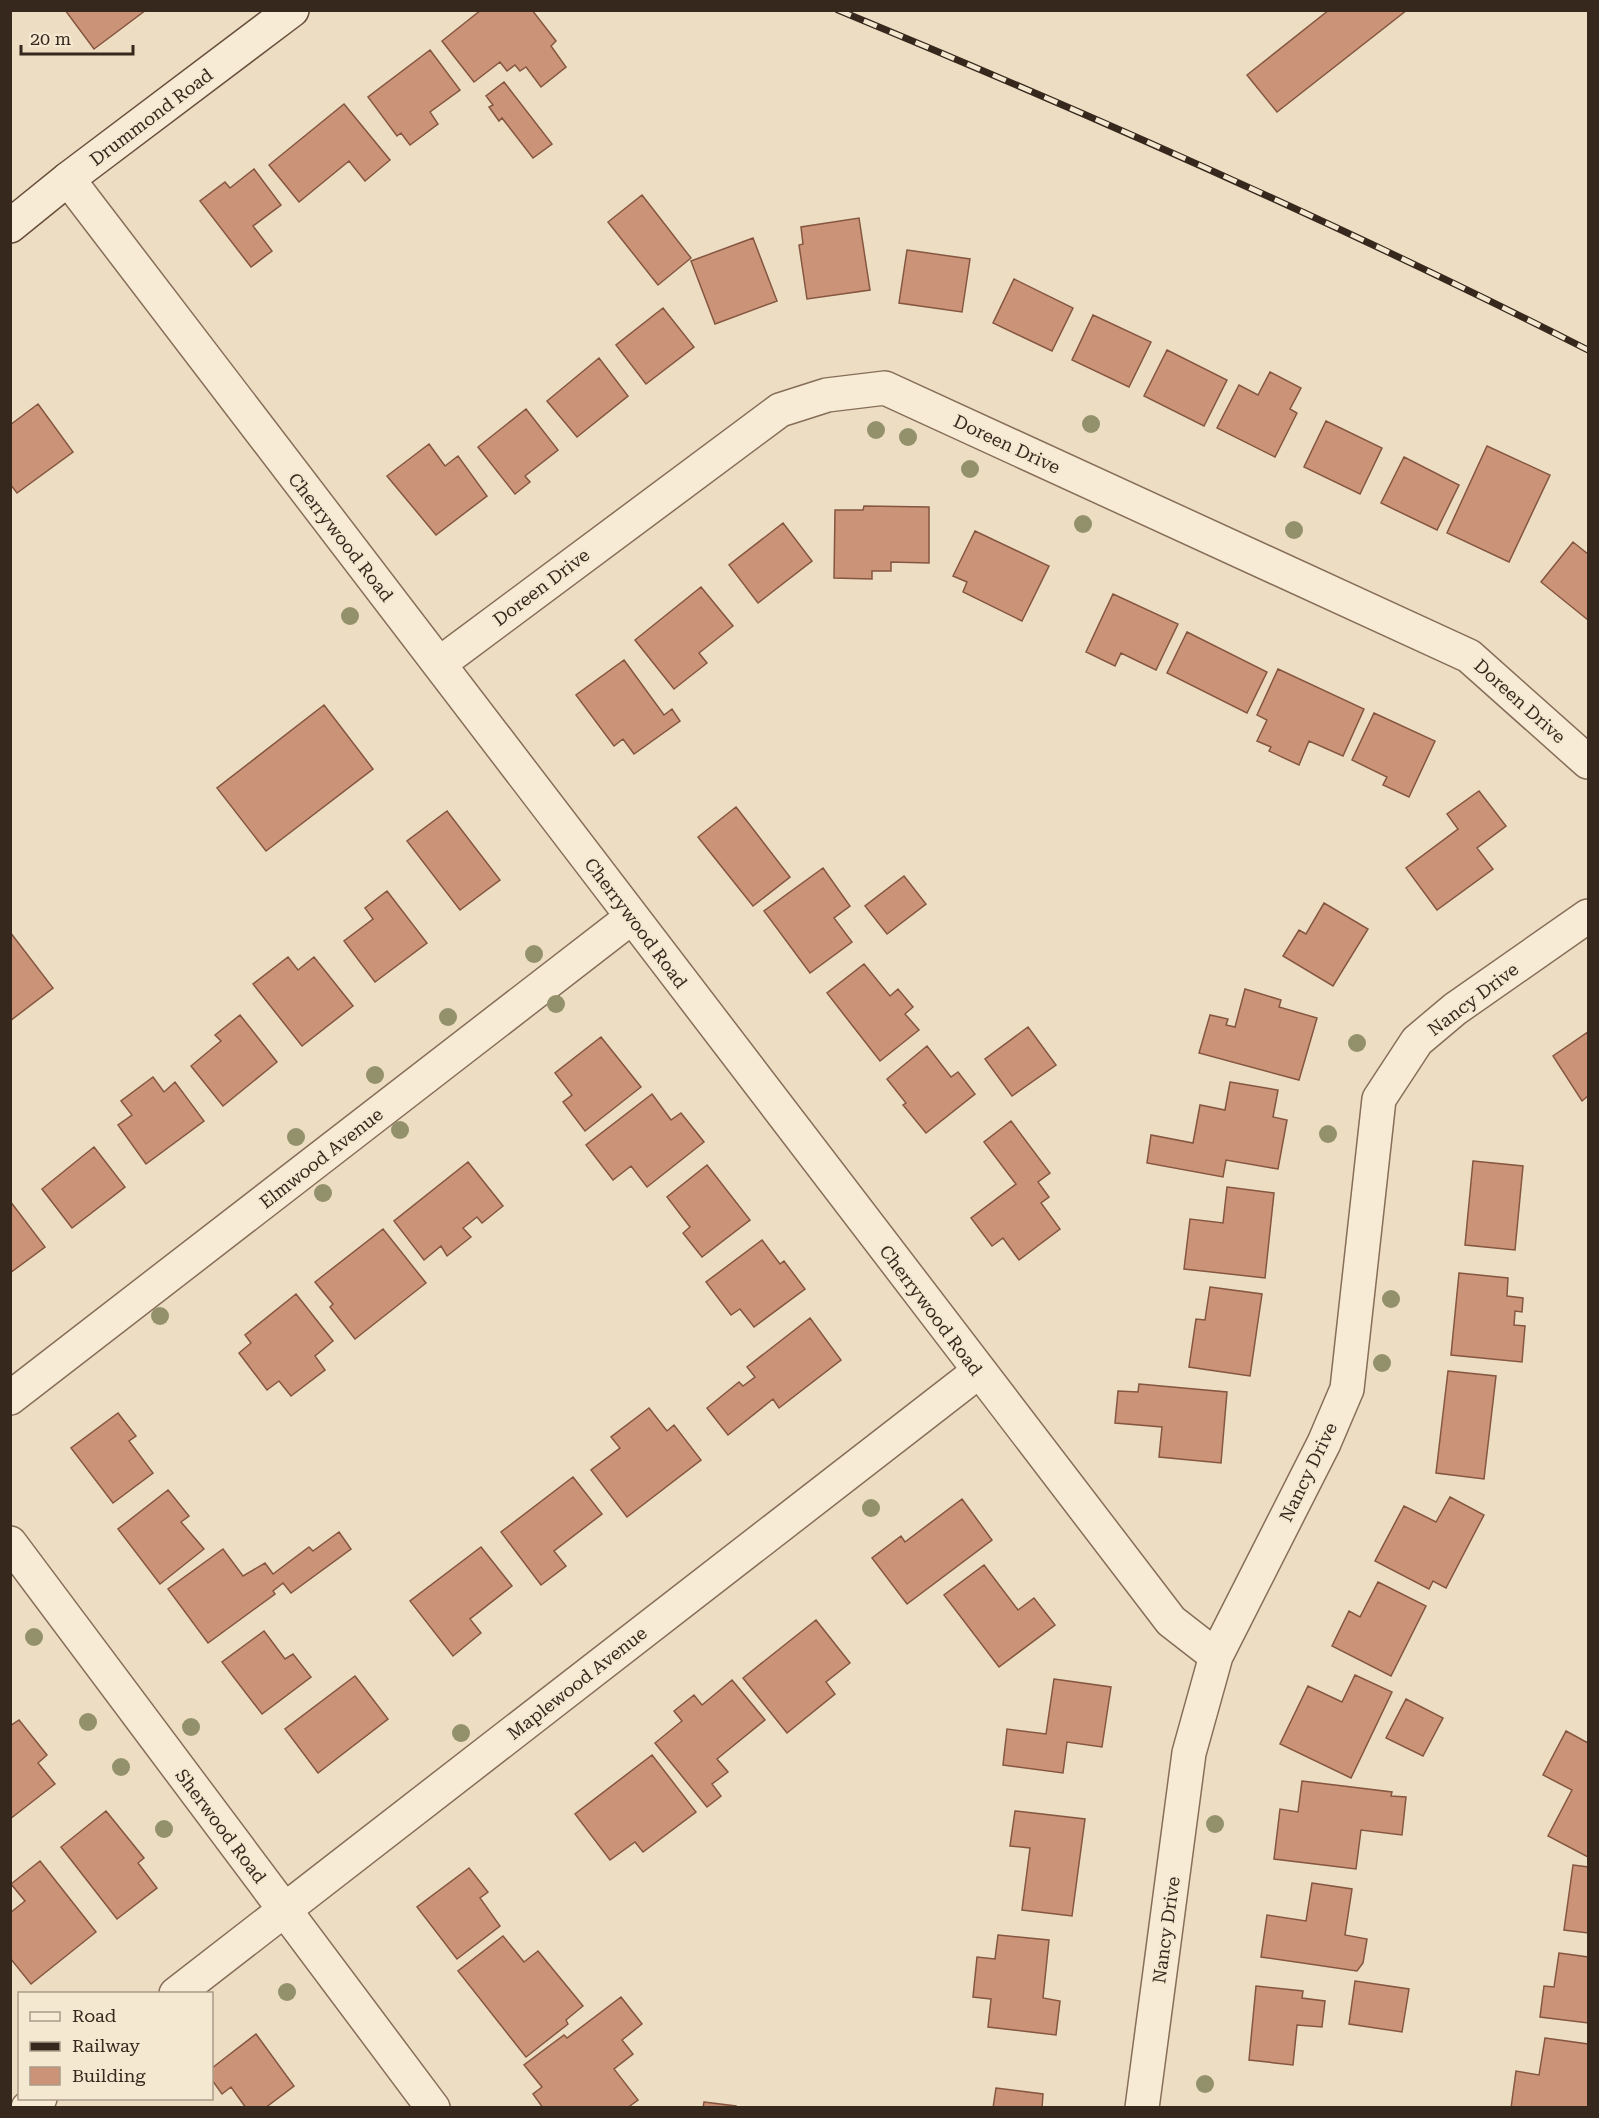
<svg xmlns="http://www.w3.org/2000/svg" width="1599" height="2118" viewBox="0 0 1599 2118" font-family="'Roboto Serif',serif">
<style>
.building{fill:#cb9478;stroke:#855640;stroke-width:1.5}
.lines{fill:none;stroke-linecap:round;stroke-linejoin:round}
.minor-casing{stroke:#866e59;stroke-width:36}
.secondary-casing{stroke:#684f3d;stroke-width:36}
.minor{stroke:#f8ebd5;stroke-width:33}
.secondary{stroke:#f8ebd5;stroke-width:33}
.rail-casing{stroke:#36281d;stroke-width:7}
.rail{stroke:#f5e8d1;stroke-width:4.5;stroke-dasharray:14;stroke-linecap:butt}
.tree{fill:#93916b}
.labels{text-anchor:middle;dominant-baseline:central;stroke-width:4.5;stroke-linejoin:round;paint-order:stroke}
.street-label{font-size:18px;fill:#36281d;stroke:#f5e8d1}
</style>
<rect width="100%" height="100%" fill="#edddc2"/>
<path class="building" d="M65,10H146L94,49Z
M481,10H532L556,41L551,46L566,67L541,87L526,67L520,71L515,65L507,71L500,62L474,82L442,41Z
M1329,10H1407L1277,112L1247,75Z
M430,50L460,90L430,112L438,124L410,145L401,133L397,136L368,97Z
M504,82L552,144L533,158L502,118L499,121L489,107L493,105L486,96Z
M344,104L390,160L365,181L349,161L299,202L269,165Z
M254,169L281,205L253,226L272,251L251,267L200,201L225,182L230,188Z
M642,195L691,258L658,285L608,222Z
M859,218L870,290L807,299L799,245L803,244L801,227Z
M753,238L777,301L715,324L691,261Z
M907,250L970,259L962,312L899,303Z
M1014,279L1073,308L1052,351L993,323Z
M663,308L694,347L646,384L616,345Z
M1093,315L1151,342L1129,387L1072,360Z
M1167,350L1227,380L1204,426L1144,396Z
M599,358L628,396L577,437L547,401Z
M1270,372L1301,388L1290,409L1297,413L1275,457L1217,428L1239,385L1258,395Z
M38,404L73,452L17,493L10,484V425Z
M526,409L558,450L525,476L530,482L515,494L478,447Z
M1326,421L1382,448L1360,494L1304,467Z
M429,444L445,466L458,456L487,496L436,535L387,476Z
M1487,446L1550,475L1509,562L1447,533Z
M1404,457L1459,485L1437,530L1381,503Z
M864,506L929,507V563L891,562V571H872V579L834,578L835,510H863Z
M783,523L812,561L758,603L729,565Z
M975,531L1049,566L1022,621L963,592L967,582L953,576Z
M1573,542L1588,554V620L1541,582Z
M701,587L733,626L699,653L707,663L674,689L635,640Z
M1113,594L1178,624L1156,670L1121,653L1115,666L1086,652Z
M1187,632L1267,672L1247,713L1167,673Z
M624,660L664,715L672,709L680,721L634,754L623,739L614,746L576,695Z
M1278,669L1364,709L1343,756L1309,741L1299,765L1269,751L1271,747L1257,741L1267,720L1257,715Z
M324,705L373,769L266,851L217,788Z
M1374,713L1435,741L1409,797L1383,785L1387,777L1352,760Z
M1479,791L1506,826L1477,848L1493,869L1437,910L1406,868L1458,829L1447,814Z
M736,807L790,877L753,906L698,837Z
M447,811L500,880L460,910L407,841Z
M823,868L850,906L834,918L852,942L810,973L764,911Z
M904,876L926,904L887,934L865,906Z
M387,891L427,943L375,982L344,941L373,919L365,908Z
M1324,903L1368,929L1333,986L1283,956L1299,930L1306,934Z
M10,932L53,988L10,1021Z
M288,957L298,970L314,957L353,1006L302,1046L253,984Z
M864,964L890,996L898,989L913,1007L905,1014L919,1030L880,1061L827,993Z
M1245,989L1281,1000L1279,1007L1317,1018L1299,1080L1199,1053L1210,1015L1228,1019L1226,1025L1235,1027Z
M240,1015L277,1062L223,1106L191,1066L221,1041L215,1035Z
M1028,1027L1056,1065L1012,1096L985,1059Z
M1588,1032V1096L1582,1101L1553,1056Z
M601,1037L641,1087L585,1131L563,1102L572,1095L555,1073Z
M927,1046L951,1077L958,1072L975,1094L926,1133L903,1105L906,1103L887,1079Z
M153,1077L164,1092L175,1082L204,1121L146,1164L118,1125L132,1115L121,1101Z
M1230,1082L1278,1090L1273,1117L1287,1120L1278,1169L1226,1160L1223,1177L1147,1163L1151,1135L1193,1143L1200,1105L1225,1110Z
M652,1094L671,1120L681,1113L704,1142L647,1187L631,1166L613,1180L586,1145Z
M1011,1121L1050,1173L1038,1182L1049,1197L1041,1203L1060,1229L1019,1260L1003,1238L992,1246L971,1218L1016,1184L984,1142Z
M94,1147L125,1187L72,1228L42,1189Z
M1473,1161L1523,1166L1515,1250L1465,1245Z
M468,1162L503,1206L482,1223L477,1217L463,1228L471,1237L447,1256L441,1246L424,1260L394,1221Z
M707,1165L750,1220L702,1257L683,1233L690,1227L667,1197Z
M1227,1187L1274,1193L1265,1278L1184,1269L1190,1219L1223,1223Z
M10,1201L45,1247L10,1273Z
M383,1229L426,1283L355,1339L330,1307L333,1304L315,1282Z
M762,1240L780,1264L784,1261L805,1289L754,1327L740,1309L731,1315L706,1282Z
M1459,1273L1508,1278L1507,1296L1523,1298L1522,1312L1515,1311L1514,1325L1525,1326L1522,1362L1451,1355Z
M1210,1287L1262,1294L1250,1376L1189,1367L1196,1319L1205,1320Z
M296,1294L333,1341L315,1356L325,1370L291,1396L279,1381L267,1390L239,1353L251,1343L245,1335Z
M810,1318L841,1360L779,1408L773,1399L728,1435L707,1408L739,1382L743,1386L755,1377L747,1367Z
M1448,1371L1496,1376L1484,1479L1436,1473Z
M1139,1384L1227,1392L1221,1463L1159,1457L1162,1427L1115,1423L1118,1391L1138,1392Z
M649,1408L667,1431L674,1425L701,1460L627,1517L591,1470L620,1448L611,1437Z
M118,1413L136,1436L129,1441L153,1473L113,1503L71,1448Z
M573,1477L602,1514L554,1551L566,1566L541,1585L501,1532Z
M168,1490L189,1516L181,1522L204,1549L160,1584L118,1529Z
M1450,1497L1484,1515L1446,1588L1433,1581L1429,1589L1375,1561L1404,1506L1436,1522Z
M962,1499L992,1540L907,1604L872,1558L901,1536L905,1542Z
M339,1532L351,1549L291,1593L283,1583L273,1591L275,1594L208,1643L168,1589L223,1549L243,1576L265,1563L273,1574L309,1547L313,1551Z
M481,1547L512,1586L470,1619L481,1633L453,1656L410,1601Z
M984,1565L1018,1610L1034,1598L1055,1625L999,1667L944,1595Z
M1378,1582L1426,1606L1391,1676L1332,1646L1349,1611L1360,1617Z
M816,1620L850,1663L826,1682L835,1694L787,1733L743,1678Z
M264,1631L285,1659L293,1654L311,1677L262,1714L222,1662Z
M1355,1675L1392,1692L1351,1778L1280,1744L1308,1686L1342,1702Z
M355,1676L388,1719L318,1773L285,1729Z
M1054,1679L1111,1687L1102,1747L1067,1742L1063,1773L1003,1765L1007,1729L1046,1734Z
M732,1680L765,1720L717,1759L728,1772L712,1784L721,1796L707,1807L655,1743L682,1721L674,1711L694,1695L702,1705Z
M1406,1699L1443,1718L1423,1756L1386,1738Z
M19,1720L47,1755L38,1763L55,1784L10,1819V1726Z
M1566,1731L1588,1743V1857L1548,1836L1572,1790L1543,1775Z
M652,1755L696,1812L643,1852L635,1842L610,1860L575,1814Z
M1302,1781L1392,1792L1391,1796L1406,1797L1402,1835L1361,1830L1356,1869L1274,1859L1280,1809L1298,1812Z
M106,1811L144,1858L138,1863L157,1888L117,1919L61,1847Z
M1015,1811L1085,1819L1072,1916L1022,1910L1030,1848L1010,1846Z
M40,1861L96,1932L31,1984L10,1958V1913L25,1901L11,1884Z
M1573,1865L1588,1867V1933L1564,1930Z
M469,1868L488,1892L480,1898L500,1926L457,1959L417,1907Z
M1312,1883L1352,1889L1345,1935L1367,1939L1363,1963L1357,1971L1261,1957L1267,1915L1306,1921Z
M998,1935L1049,1940L1043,1998L1060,2001L1056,2035L988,2027L991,1999L973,1997L977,1957L995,1959Z
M503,1936L524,1962L538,1951L583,2006L566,2020L568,2024L526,2057L458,1971Z
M1559,1953L1588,1957V2023L1540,2017L1544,1986L1554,1987Z
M1355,1981L1409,1989L1402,2032L1349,2024Z
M1256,1986L1303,1991L1302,1998L1325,2001L1322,2027L1297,2025L1293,2065L1249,2060Z
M621,1997L642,2024L622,2040L633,2054L614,2069L638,2100L627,2108H543L533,2094L542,2087L524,2065L564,2035L567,2038Z
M256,2034L294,2086L265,2108H246L231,2087L222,2094L212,2080V2068Z
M1545,2038L1588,2044V2108H1511L1516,2071L1539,2075Z
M996,2088L1043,2094L1042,2108H993Z
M704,2102L736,2106V2108H703Z"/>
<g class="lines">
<g class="minor-casing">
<path id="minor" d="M68,179L1171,1621L1216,1656
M439,664L780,410L827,395L885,388L1469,656L1588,762
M10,1398L632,917
M10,1543L433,2108
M176,1994L978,1372
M28,2108L40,2098
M1142,2108L1189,1753L1216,1656L1324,1443L1347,1389L1379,1099L1417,1041L1455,1009L1588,916"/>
</g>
<g class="secondary-casing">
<path id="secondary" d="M10,226L68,179L292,10"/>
</g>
<use href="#minor" class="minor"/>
<use href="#secondary" class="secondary"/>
<g class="rail-casing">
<path id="rail" d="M838,10C1092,115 1344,226 1588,350"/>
</g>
<use href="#rail" class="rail"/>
</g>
<g class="tree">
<circle cx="1091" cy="424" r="9"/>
<circle cx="876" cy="430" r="9"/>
<circle cx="908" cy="437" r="9"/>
<circle cx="970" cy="469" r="9"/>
<circle cx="1083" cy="524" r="9"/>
<circle cx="1294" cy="530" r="9"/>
<circle cx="350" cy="616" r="9"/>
<circle cx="534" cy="954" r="9"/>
<circle cx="556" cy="1004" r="9"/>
<circle cx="448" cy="1017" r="9"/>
<circle cx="1357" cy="1043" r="9"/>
<circle cx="375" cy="1075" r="9"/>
<circle cx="400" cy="1130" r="9"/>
<circle cx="1328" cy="1134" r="9"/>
<circle cx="296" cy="1137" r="9"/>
<circle cx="323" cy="1193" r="9"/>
<circle cx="1391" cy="1299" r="9"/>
<circle cx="160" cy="1316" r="9"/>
<circle cx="1382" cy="1363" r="9"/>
<circle cx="871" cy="1508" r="9"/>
<circle cx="34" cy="1637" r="9"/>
<circle cx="88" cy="1722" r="9"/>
<circle cx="191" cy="1727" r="9"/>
<circle cx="461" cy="1733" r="9"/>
<circle cx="121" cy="1767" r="9"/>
<circle cx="1215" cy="1824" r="9"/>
<circle cx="164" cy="1829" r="9"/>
<circle cx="287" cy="1992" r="9"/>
<circle cx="1205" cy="2084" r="9"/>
</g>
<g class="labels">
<g class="street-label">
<text transform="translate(151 117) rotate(-37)">Drummond Road</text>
<text transform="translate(1007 444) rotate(25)">Doreen Drive</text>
<text transform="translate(341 537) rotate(52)">Cherrywood Road</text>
<text transform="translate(541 587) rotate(-37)">Doreen Drive</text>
<text transform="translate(1520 701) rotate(42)">Doreen Drive</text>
<text transform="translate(636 923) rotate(53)">Cherrywood Road</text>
<text transform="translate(1473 999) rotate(-37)">Nancy Drive</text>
<text transform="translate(321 1158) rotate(-38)">Elmwood Avenue</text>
<text transform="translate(931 1310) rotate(53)">Cherrywood Road</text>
<text transform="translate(1308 1472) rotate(-64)">Nancy Drive</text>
<text transform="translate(577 1683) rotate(-38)">Maplewood Avenue</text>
<text transform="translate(221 1826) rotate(53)">Sherwood Road</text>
<text transform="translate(1166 1930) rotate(-82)">Nancy Drive</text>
</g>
</g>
<rect width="1599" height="2118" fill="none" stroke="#36281d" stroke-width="24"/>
<rect x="18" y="1992" width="195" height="108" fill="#f5e8d1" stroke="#a99b89" stroke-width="1.5"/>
<rect x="30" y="2012" width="30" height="9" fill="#f8ebd5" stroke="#a99b89" stroke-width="1.5"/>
<text x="72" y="2022" font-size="18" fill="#36281d">Road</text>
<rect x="30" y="2042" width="30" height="9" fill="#36281d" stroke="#a99b89" stroke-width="1.5"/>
<text x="72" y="2052" font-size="18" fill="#36281d">Railway</text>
<rect x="30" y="2067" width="30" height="18" fill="#cb9478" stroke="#a99b89" stroke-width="1.5"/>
<text x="72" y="2082" font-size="18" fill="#36281d">Building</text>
<path d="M21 45v9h112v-9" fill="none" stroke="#36281d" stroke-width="3"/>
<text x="30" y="45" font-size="18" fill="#36281d" stroke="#f5e8d1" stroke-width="4.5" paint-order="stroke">20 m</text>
</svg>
